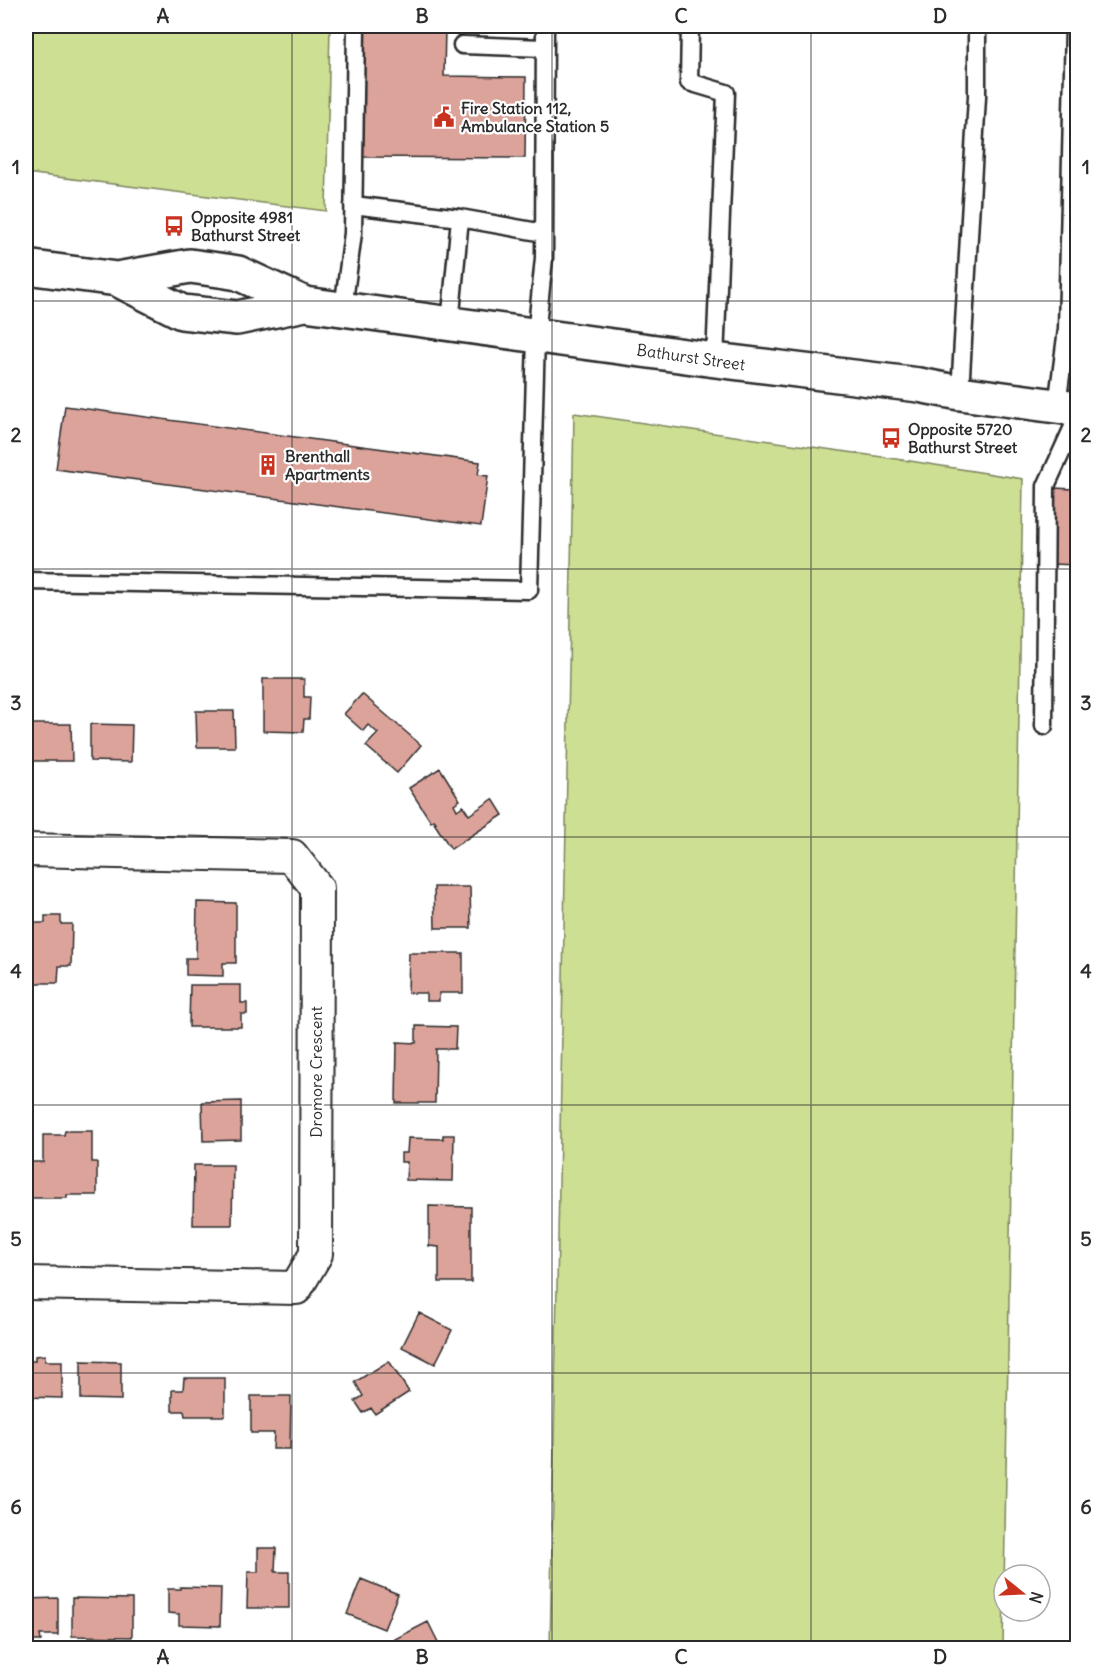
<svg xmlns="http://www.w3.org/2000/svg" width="1103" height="1674" viewBox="0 0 1103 1674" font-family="Delius,sans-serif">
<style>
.green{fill:#cddf93;stroke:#7c855f;stroke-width:1.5}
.building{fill:#dca39b;stroke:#2b2b2b;stroke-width:1.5}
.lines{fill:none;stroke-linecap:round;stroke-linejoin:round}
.lane-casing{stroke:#2b2b2b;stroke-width:21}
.street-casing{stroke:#2b2b2b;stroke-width:36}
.secondary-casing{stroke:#2b2b2b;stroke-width:38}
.lane{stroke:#fff;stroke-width:16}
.street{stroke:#fff;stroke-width:32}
.secondary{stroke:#fff;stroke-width:33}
.grid{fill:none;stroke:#2b2b2b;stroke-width:1.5;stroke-opacity:0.55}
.labels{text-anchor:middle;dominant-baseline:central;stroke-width:4.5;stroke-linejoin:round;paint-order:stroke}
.poi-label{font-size:16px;font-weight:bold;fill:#2b2b2b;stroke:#fff;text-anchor:start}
.street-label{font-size:16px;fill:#2b2b2b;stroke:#fff}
.neatline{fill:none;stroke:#2b2b2b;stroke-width:2}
.grid-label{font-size:20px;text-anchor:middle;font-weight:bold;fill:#2b2b2b}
</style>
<rect width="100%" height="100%" fill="#fff"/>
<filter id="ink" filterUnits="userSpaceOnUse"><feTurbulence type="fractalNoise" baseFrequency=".0167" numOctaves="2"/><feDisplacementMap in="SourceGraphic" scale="12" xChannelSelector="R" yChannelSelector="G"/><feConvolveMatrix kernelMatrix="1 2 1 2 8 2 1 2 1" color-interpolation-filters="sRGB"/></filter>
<g filter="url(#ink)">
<path class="green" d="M26,26H330L326,211L26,173Z
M574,413L910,461L1023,479L1003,1648H550Z"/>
<path class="building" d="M363,26H445L444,76L526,77L525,158L361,157Z
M65,406L480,462L478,475L488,476L481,526L56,469Z
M1054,488L1073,489V497L1078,498V565L1052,564Z
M263,679H304V697H310L309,719H304L303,732L263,731Z
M362,694L421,745L397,773L366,746L378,733L368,725L363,731L344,714Z
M196,711H234L235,747H197Z
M32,724H71L72,761H31V745H26V729H32Z
M90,724L132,725L131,762L90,761Z
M440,768L460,800L454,804L457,810L463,806L469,815L493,799L503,815L451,849L434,823L436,822L434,820L431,822L409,788Z
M434,887H470L471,928H435Z
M197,902L236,903V963H223V976L186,975V958H196Z
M45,916H61V924H72L71,966H59L58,983H29L30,923H45Z
M409,953H463V993H439V1001H426V993H408Z
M190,985H241V1003H247V1014H241V1027H189Z
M416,1026L456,1027L455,1049H436L435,1103H396L397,1042L416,1043Z
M241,1101V1140L203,1141L202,1102Z
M65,1131H92V1162H97V1195H67V1198H27L28,1162H43V1135H64Z
M443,1135H454L453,1181L406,1180L407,1162H401V1153H407L408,1138L443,1139Z
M194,1165H233L232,1225H193Z
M429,1206L471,1207V1282H439V1247L429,1246Z
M419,1313L452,1330L435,1364L402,1347Z
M45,1355V1361H62V1398L26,1397V1361H35V1356Z
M81,1361L121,1362V1400L81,1399Z
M389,1361L409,1392L375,1414L371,1408L363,1413L355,1401L363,1396L355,1382Z
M184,1378H225V1416H185L184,1411H172V1390H183Z
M251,1396H291L290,1449H273L274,1433H251Z
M258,1548H276L275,1572H289V1608H247L248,1572H258Z
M361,1579L398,1594L384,1629L347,1614Z
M180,1587L221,1588L220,1626L179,1625V1614L168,1613V1589H180Z
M58,1598V1635H40L41,1641H31V1635H26V1599Z
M72,1598L132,1599V1637L72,1636Z
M428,1622L441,1648H398L393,1640Z"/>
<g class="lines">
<g class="lane-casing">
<path id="lane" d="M690,26L689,82L726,93L715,360
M462,45L545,48
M353,205L460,218L544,233
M343,309L353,233L356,26
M450,324L460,218
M960,393L977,97V26
M1057,406L1067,329L1074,26
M26,581L529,590L536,336L544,258L545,26
M1044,726L1046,486L1078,416"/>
</g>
<g class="street-casing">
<path id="street" d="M26,850L292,856L317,888L316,1254L296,1288L26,1283"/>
</g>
<g class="secondary-casing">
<path id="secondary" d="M26,267L117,279L190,266L226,271L238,273L305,304L715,360L919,385L960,393L1078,409
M117,279L182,312L237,318L305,304"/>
</g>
<use href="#lane" class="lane"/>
<use href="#street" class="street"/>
<use href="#secondary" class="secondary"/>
</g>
</g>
<path class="grid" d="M292,26V1648M552,26V1648M811,26V1648M26,301H1078M26,569H1078M26,837H1078M26,1105H1078M26,1373H1078"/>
<defs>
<g id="civic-bare" transform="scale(1.62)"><path d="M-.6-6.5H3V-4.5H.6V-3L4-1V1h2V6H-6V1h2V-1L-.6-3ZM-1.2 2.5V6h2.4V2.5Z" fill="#c8321e" stroke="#fff" stroke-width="2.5" paint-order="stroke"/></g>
<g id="bus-bare" transform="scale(1.62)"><path d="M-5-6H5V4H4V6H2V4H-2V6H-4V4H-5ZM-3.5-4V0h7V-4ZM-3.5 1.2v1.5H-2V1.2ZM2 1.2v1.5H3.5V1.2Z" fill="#c8321e" stroke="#fff" stroke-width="2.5" paint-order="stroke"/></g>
<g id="building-bare" transform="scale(1.62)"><path d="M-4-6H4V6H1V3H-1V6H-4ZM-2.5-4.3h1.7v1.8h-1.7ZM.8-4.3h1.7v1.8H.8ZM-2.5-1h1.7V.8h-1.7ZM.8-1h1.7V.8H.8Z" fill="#c8321e" stroke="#fff" stroke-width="2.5" paint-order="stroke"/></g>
</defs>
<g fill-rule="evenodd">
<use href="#civic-bare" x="444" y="117"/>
<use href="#bus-bare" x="174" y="226"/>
<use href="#bus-bare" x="891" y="438"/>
<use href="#building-bare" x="268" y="465"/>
</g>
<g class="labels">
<g class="poi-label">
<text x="461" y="108">Fire Station 112,<tspan x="461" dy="18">Ambulance Station 5</tspan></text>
<text x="191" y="217">Opposite 4981<tspan x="191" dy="18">Bathurst Street</tspan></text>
<text x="908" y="429">Opposite 5720<tspan x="908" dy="18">Bathurst Street</tspan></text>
<text x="285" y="456">Brenthall<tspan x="285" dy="18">Apartments</tspan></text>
</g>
<g class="street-label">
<text transform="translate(691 357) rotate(8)">Bathurst Street</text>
<text transform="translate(316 1072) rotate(-90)">Dromore Crescent</text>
</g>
</g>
<rect width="1103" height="1674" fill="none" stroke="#fff" stroke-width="66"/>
<g transform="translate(1022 1593) rotate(108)"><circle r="28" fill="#ffffff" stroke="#aaaaaa" stroke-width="1.5"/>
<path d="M0-4.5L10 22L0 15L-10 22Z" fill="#c8321e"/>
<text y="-9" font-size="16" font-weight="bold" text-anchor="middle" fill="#2b2b2b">N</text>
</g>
<rect x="33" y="33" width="1037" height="1608" class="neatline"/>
<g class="grid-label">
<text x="163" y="23">A</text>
<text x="422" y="23">B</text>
<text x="681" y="23">C</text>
<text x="940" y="23">D</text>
<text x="16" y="174">1</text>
<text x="1086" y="174">1</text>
<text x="16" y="442">2</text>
<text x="1086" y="442">2</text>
<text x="16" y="710">3</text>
<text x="1086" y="710">3</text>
<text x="16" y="978">4</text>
<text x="1086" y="978">4</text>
<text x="16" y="1246">5</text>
<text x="1086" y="1246">5</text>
<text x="16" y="1514">6</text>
<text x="1086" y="1514">6</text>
<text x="163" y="1664">A</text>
<text x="422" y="1664">B</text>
<text x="681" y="1664">C</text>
<text x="940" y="1664">D</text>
</g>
</svg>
